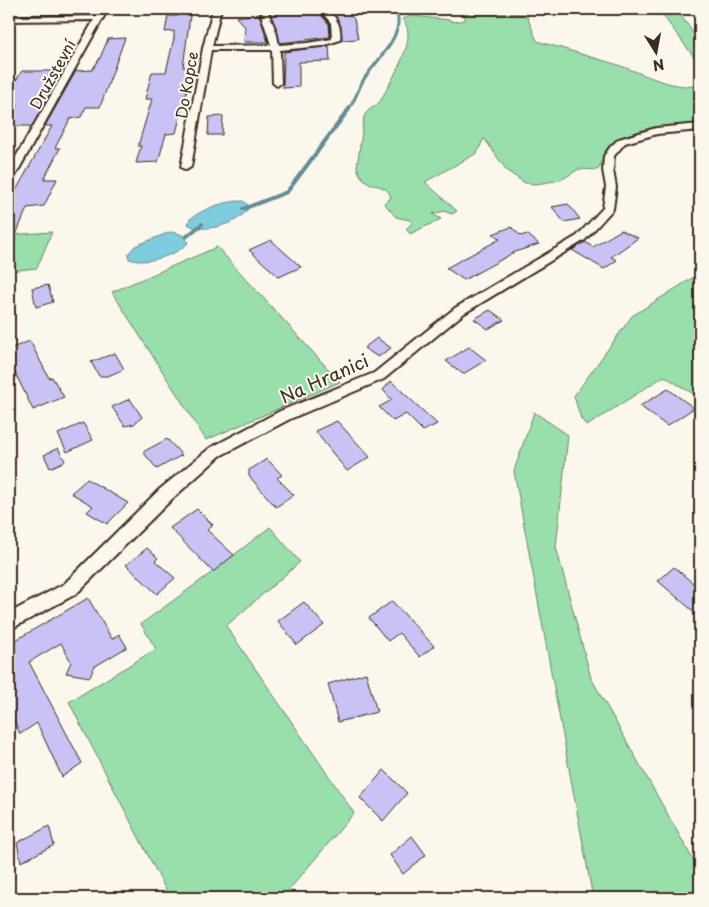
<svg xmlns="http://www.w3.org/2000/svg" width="709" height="907" viewBox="0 0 709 907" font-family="'Playpen Sans',sans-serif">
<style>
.green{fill:#99dfac;stroke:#6a8465}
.water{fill:#7fccde;stroke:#648b91}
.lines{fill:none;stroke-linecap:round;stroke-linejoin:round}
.stream-far1{stroke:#648b91;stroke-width:3}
.stream{stroke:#648b91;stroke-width:4}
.building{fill:#c9c3f5;stroke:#3b2a1e}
.minor-casing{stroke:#3b2a1e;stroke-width:4}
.minor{fill:#fbf7ec;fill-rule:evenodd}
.labels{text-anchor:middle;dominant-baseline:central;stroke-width:4;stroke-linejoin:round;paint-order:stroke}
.far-street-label{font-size:15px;fill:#3b2a1e;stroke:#fbf7ec}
.street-label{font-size:18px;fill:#3b2a1e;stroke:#fbf7ec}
</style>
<rect width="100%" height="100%" fill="#fbf7ec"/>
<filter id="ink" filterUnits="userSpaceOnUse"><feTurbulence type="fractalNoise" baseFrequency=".02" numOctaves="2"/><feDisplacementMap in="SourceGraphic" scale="10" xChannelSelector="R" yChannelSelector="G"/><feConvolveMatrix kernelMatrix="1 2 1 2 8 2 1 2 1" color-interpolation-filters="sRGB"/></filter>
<g filter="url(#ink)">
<path class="green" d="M658,9H676L700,42V65Z
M470,12L526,14L537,41C563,49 589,56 615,64C643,73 669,89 700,86V125L657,127L630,134L619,139L606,150L598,170L579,169L561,180L536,184L525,183L507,171L484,138L477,153L425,182L457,211L452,214L444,211L433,214L441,219L410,234L406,229L412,223L410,220L396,217L384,203L391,198C387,179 364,193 357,167L364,117C367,108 376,108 381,100C390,81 421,37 402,19L412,16L450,20L454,22L465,20V15Z
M52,232L37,268L9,271V235Z
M217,247L340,382L206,440L112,292Z
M700,273V398L664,376L587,426L581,419L574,396L632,316Z
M534,412L568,435L556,547L591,678L700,872V898H593L514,471Z
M270,527L300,562L226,626L354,813L282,898H170L69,702L156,649L141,624L207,576Z"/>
<path class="water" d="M243,201L249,206C244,223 202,235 188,224L190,219C205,208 224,201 243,201Z
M170,232C179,233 185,234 188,243C175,256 146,265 129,259L128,254L135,246Z"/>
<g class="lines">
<path class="stream-far1" d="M348,110C355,101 358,89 364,79C375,62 410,30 394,9"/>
<path class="stream" d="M243,209L287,192L349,109
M186,237L202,224"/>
</g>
<path class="building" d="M180,9H191L183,67L193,66L176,133L166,134L158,162L136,163L141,146H138L152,99H145L152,72H166L174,38V31L165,32L168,16H178Z
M312,9L318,15H321L329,24L330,37L280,43L270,12Z
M346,11L354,19L358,39L342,40L341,26L333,13Z
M259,14L268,42H244L245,27L236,17Z
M125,38L100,107H86L81,117L70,119L55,148H60L44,179H57L44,206L27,208L9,252V203L52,126H45L76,71L92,70L100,58L108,39Z
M329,46L330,61L299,62V87L283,88L284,52Z
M22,71H63L32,126H9V120L18,105H9V91Z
M223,116L222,135H208L209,117Z
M568,204L580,219L564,222L552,207Z
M511,227L521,236L527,234L539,244L515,252L464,280L446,268L500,239L493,234Z
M621,230L638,238L611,257L617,260L604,269L572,250L585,242L593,247Z
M271,240L301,267L279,277L249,250Z
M48,285L53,302L36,307L32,288Z
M490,310L504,320L488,329L474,319Z
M377,338L391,348L378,357L364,348Z
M30,341L49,378L52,377L64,397L33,410L9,360V349Z
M469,347L486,360L463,374L446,361Z
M115,353L124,369L108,376H99L91,362Z
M391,381L437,424L423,431L406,414L393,421L379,407L392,400L383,390Z
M668,389L694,408L667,426L640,406Z
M130,399L142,417L134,424L125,426L112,407Z
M337,421L370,457L347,471L315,431Z
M83,423L93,440L67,452L58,434Z
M167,439L182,455L157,469L143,452Z
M58,448L65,461L50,468L44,455Z
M267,459L282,475L277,478L294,495L276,507L249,476V470Z
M87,479L128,503L107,524L87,512L93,506L71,493Z
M197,509L213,525L207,530L234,555L213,572L170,528Z
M147,548L158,558L155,561L175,578L157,594L126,565Z
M674,567L700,589V617L658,581Z
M88,598L112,639L119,634L127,647L94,667L90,677L66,673L71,662L61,643L29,662L82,763L62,777L37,723L20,734L14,720L9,723V644Z
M392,601L434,646L420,657L399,633L388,641L369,618Z
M304,602L324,625L297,645L278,621Z
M366,673L377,712L338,722L328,684Z
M384,770L407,793L383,821L360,798Z
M49,826L54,845L21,862L17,843Z
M412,836L426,855L403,874L390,855Z"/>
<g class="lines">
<g class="minor-casing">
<path id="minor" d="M100,9H108L14,178L9,181V169L94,20L9,21V17L96,16Z
M213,9H221L212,46L271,45L261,14L265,12H268L276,31L279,45L307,43L332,39L331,23L319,9H327C337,18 342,27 340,40L322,46L280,50L281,83L277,86L273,83L272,50H211L191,167L186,170L181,167L203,48Z
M700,124V130L657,134L625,143L614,156L613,170L616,187L613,209L585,240L463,314L384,379L290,419L220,456L172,499L76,594L9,630V613L64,584L160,489L210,448L280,411L374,373L455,308L577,236L603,208L606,187L603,170L604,156L611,146L619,139L656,128Z"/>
</g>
<use href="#minor" class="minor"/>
</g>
</g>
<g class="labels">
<g class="far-street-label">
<text transform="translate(52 74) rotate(-61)">Družstevní</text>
<text transform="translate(186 85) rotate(-80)">Do Kopce</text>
</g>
<g class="street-label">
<text transform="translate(324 378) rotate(-24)">Na Hranici</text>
</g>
</g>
<rect width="709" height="907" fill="none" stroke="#fbf7ec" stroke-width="30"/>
<rect x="15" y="15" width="679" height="877" fill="none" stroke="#3b2a1e" stroke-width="2" filter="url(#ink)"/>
<g transform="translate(656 52) rotate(169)" stroke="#fbf7ec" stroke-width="4" paint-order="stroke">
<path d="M0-4L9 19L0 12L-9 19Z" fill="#3b2a1e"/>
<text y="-8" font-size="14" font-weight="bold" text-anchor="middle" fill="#3b2a1e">N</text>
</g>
</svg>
